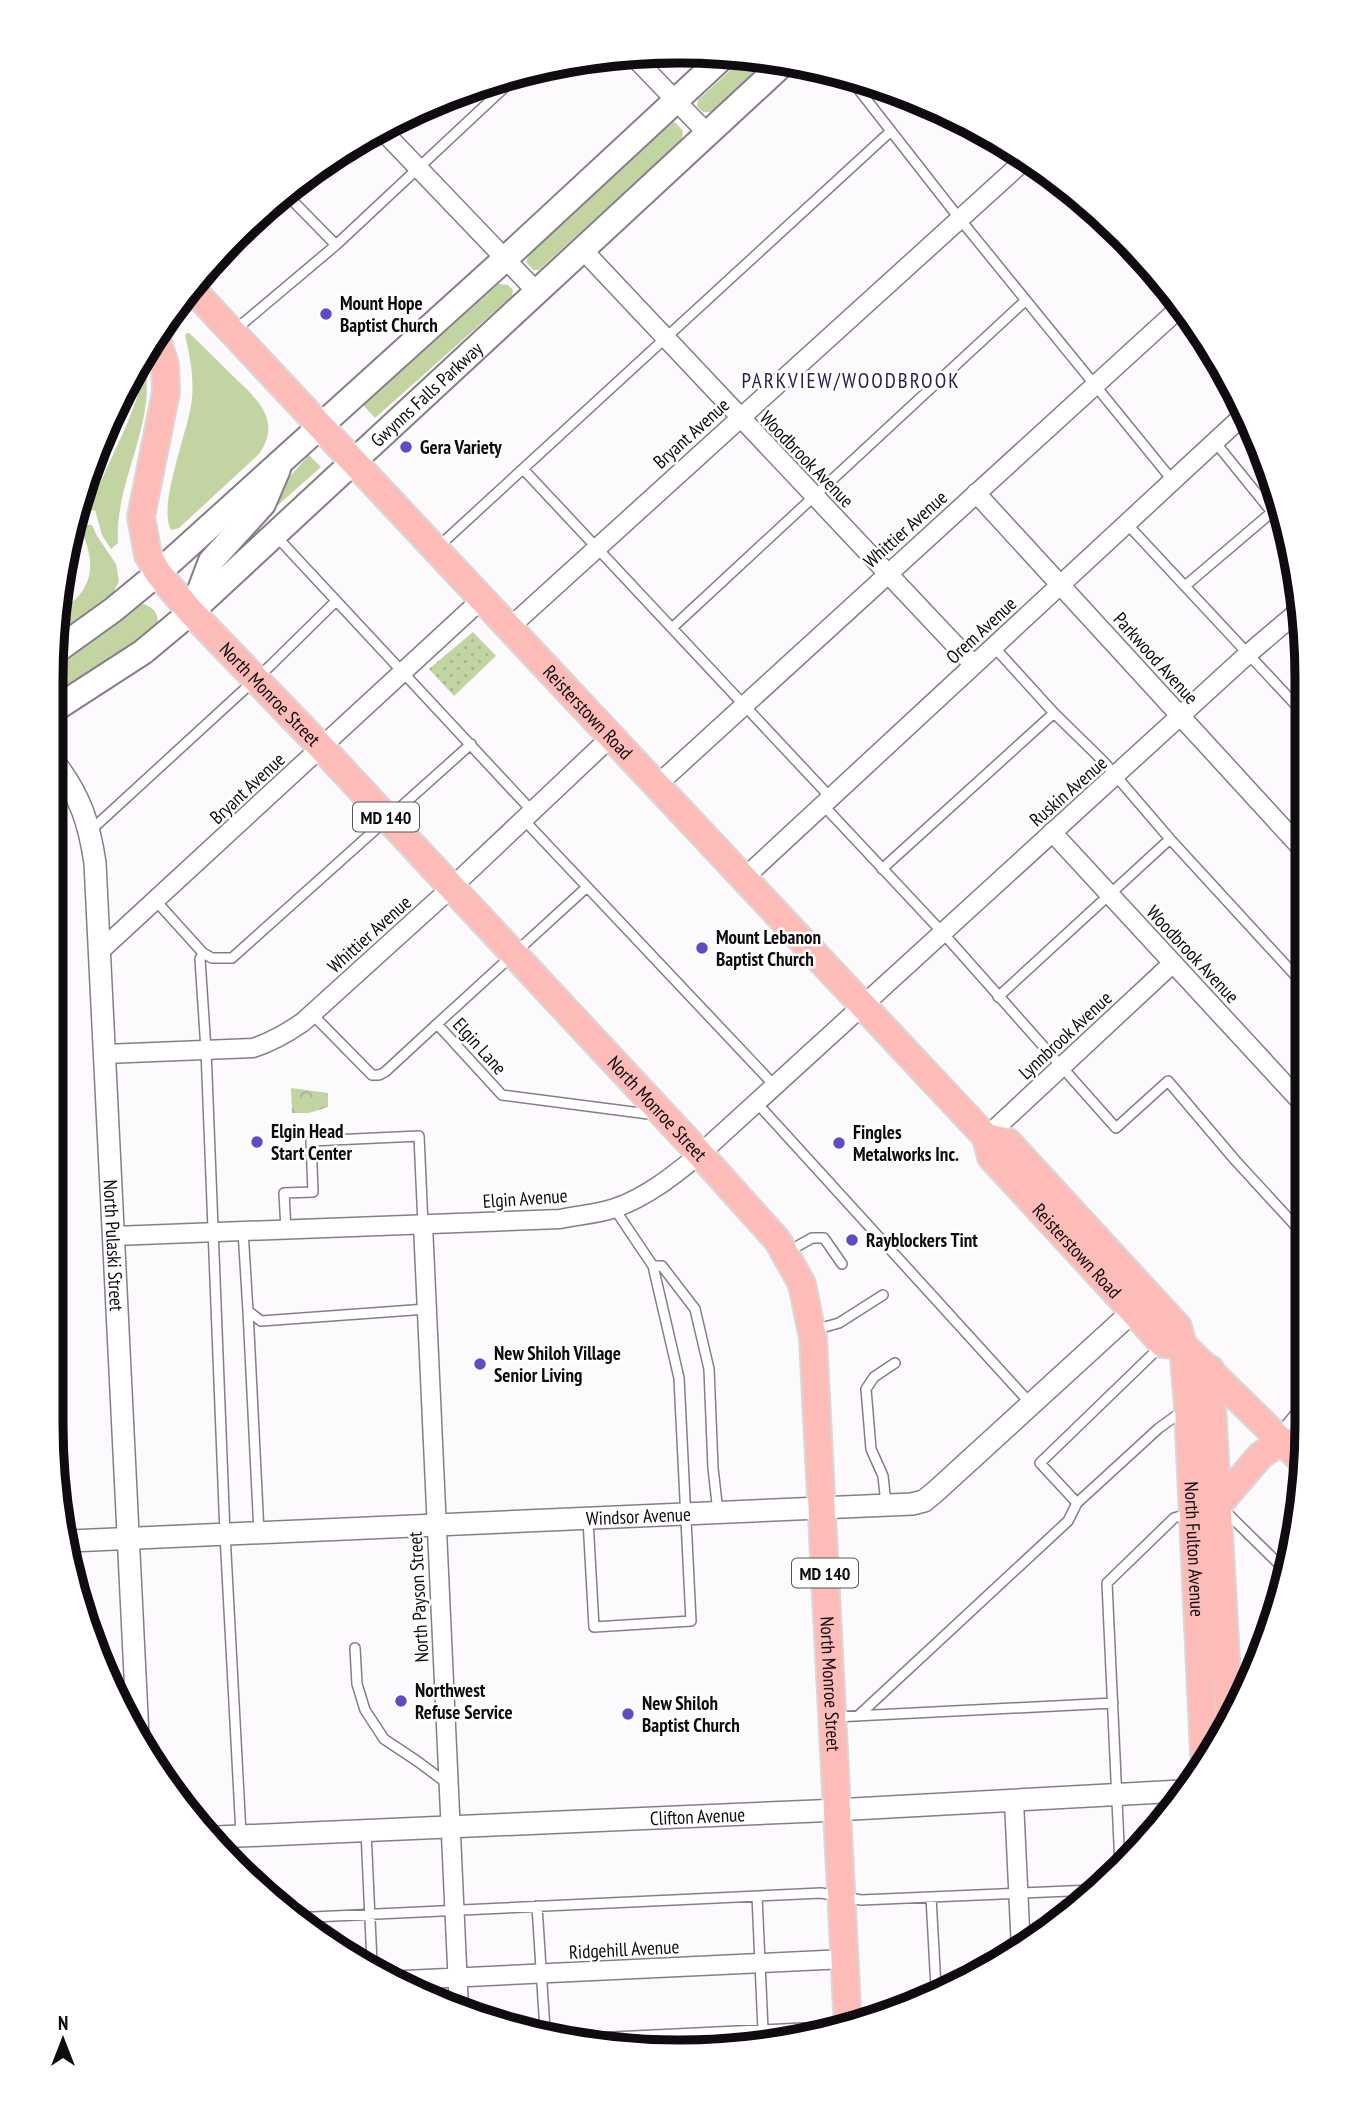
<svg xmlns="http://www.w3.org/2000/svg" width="1358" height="2103" viewBox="0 0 1358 2103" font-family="'PT Sans Narrow',sans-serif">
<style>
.grass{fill:#c2d4a2}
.park{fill:url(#park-crowns)}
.garden{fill:url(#garden-dots)}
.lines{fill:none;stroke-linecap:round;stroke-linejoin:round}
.service-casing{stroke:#887c8b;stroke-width:12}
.minor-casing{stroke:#887c8b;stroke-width:21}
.tertiary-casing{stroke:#887c8b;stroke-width:24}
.secondary-casing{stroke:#887c8b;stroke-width:28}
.primary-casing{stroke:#d9d8d9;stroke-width:30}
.service{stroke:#fff;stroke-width:9}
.minor{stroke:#fff;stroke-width:18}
.tertiary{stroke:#fff;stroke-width:21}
.secondary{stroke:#fff;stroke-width:24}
.primary{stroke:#febcb8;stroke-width:26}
.poi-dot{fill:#5e4cc5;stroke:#fff;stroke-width:2.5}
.labels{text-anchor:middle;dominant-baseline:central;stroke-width:5;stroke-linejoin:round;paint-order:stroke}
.shield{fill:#fff;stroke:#575458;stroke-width:2}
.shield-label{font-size:18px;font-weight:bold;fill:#0f0b10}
.poi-label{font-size:19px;font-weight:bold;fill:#0f0b10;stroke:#fff;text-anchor:start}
.street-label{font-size:19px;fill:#0f0b10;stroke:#fff}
.neighbourhood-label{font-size:21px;letter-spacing:2px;fill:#261e57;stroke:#fff}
.rim{fill:none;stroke:#0f0b10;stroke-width:9}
</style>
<defs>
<pattern id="park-crowns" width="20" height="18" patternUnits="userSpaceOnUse" patternTransform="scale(1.75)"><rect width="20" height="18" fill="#c2d4a2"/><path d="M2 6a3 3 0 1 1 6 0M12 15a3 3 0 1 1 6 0" fill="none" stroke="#a6b58a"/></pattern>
<pattern id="garden-dots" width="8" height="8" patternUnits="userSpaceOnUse" patternTransform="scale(1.75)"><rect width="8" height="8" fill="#c2d4a2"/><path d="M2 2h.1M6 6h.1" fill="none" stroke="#a6b58a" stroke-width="1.8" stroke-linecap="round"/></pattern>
</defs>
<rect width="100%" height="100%" fill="#fcfafd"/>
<path class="grass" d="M746,56L770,58L712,112H703L697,106L698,100Z
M673,122L676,123L683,131L682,139L539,270H533L526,262L528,256Z
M498,284L508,285L513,290L512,296L375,418L363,405Z
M187,333H189C204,347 218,361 233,376C256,398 283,420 259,454L179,528L171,530C157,505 189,430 192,399C194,377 190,356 185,335Z
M146,374C153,428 114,487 118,543L111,549L102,535L95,510L87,512L127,424Z
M132,377L135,391L82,513L116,402L135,385L130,380Z
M309,455L321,467L268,514L246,546L218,573L283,484Z
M79,525H92L97,536L116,564L119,581L113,593L56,636V614C96,590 97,564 79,525Z
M144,604C157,609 161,619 155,630L56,700V663L136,605Z
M53,1028L61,1187L56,1217L52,1226Z"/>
<path class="park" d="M291,1088L328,1093V1107L309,1113H292Z"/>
<path class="garden" d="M473,632L496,656L454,696L429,669Z"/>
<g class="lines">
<g class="service-casing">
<path id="service" d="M848,76L959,218L1173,481
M284,192L336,245
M235,330L336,245L522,71
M1215,442L1288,532
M523,469L831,798
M1127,524L1306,716
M275,535L532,811
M438,547L891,131
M1185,586L1272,512
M672,628L1026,300
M994,647L1054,713L1104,762L1170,839L1304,985
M823,805L942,932L1116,1128L1168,1081L1235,1160L1303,1234
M523,819L774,1085
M90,831L271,665L336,601
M882,869L1054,713
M156,901L203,953L212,958H232L471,744
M203,953L200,959L206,1050L225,1534L241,1834
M998,997L1170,839
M312,1014L372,1075H379L385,1072L437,1024L502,1095L656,1115
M437,1024L587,887
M756,1102L1030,1403
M286,1230L284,1193L313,1192L311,1141L419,1136L423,1225
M243,1231L248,1311L261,1321L427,1309
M787,1252L812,1238H824L842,1264
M653,1266H662L695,1309L709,1369L713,1468L718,1512
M248,1311L259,1533
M814,1330L839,1323L883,1295
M1077,1503L1040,1463L1162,1345
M886,1504L883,1476L871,1449L866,1389L874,1377L895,1363
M1223,1509L1285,1570
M588,1520L594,1627L691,1621L679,1378L653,1266L614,1208
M355,1648L357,1684L365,1710L384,1739L417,1761L448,1784
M858,1716L1068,1521L1077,1503L1159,1428L1184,1410
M835,1717L1113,1703
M366,1831L372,1963
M1120,1866L1107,1583L1174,1518L1191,1513
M757,1896L763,2030
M931,1897L936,1988
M537,1906L545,2030
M292,1918L821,1893L861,1900L1093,1890
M849,2018L873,2017
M592,2038L845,2026"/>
</g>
<g class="minor-casing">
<path id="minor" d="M630,53L707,133
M380,128L536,291
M582,249L974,665
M976,493L1305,852
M510,627L1026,159
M657,785L1183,305
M1052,832L1304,1105
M1290,836L1305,821
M744,878L1247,412
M100,951L483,598
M105,1054L253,1048C272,1042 287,1033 303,1022L451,888L612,736
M986,1137L1173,963
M423,1225L459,2009
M115,1236L560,1219C578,1215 598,1214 615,1208C647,1197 674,1175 700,1154L1248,654L1301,609
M1014,1801L1021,1950
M405,1980L845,1959"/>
</g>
<g class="tertiary-casing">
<g id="tertiary">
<path id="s1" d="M55,763C80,796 89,822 95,863L138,1736"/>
<path d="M1282,1440L1302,1415"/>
<path id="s2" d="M70,1541L912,1504L924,1501L935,1492L1132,1312"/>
<path id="s3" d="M217,1837L816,1811L1181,1791"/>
</g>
</g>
<g class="secondary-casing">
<g id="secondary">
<path d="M194,606L211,561L263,504L278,469"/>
<path d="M56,651L113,610L158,573L505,259L725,55"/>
<path id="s4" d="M55,709L143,652L191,612L785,62"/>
</g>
</g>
<g class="primary-casing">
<g id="primary">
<path id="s5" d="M191,288L986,1137L991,1157L1163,1344L1183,1345L1302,1461"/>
<path id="s6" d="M157,339L165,365L166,392L141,517L148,555L158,573L191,612L322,748L700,1154L778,1241L802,1284L813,1338L848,2028"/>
<path id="s7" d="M986,1137L1008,1142L1178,1327L1183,1345L1188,1407L1204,1754"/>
<path d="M1210,1369L1229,1714"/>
<path d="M1213,1511L1260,1456L1282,1440"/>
</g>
</g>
<use href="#service" class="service"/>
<use href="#minor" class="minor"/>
<use href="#tertiary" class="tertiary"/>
<use href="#secondary" class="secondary"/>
<use href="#primary" class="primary"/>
</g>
<g class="poi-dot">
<circle cx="326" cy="314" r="7"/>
<circle cx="406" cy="447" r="7"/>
<circle cx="702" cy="948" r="7"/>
<circle cx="257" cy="1142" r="7"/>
<circle cx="839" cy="1143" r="7"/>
<circle cx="852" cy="1240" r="7"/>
<circle cx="480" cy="1364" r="7"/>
<circle cx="401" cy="1701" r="7"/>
<circle cx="628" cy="1714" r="7"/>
</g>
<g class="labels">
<g class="shield">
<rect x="353" y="802.5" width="66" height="29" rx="5"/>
<rect x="792" y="1558.5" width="66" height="29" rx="5"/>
</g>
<g class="shield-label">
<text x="386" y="817">MD 140</text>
<text x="825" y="1573">MD 140</text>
</g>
<g class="poi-label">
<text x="340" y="303">Mount Hope<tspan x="340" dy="22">Baptist Church</tspan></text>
<text x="420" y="447">Gera Variety</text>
<text x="716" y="937">Mount Lebanon<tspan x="716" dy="22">Baptist Church</tspan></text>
<text x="271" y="1131">Elgin Head<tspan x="271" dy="22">Start Center</tspan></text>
<text x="853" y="1132">Fingles<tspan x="853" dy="22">Metalworks Inc.</tspan></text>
<text x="866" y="1240">Rayblockers Tint</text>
<text x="494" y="1353">New Shiloh Village<tspan x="494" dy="22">Senior Living</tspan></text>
<text x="415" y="1690">Northwest<tspan x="415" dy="22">Refuse Service</tspan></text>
<text x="642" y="1703">New Shiloh<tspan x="642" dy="22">Baptist Church</tspan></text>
</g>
<g class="street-label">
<text stroke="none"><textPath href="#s4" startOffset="488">Gwynns Falls Parkway</textPath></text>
<text transform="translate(691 433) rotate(-42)">Bryant Avenue</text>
<text transform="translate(807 459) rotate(46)">Woodbrook Avenue</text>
<text transform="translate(905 529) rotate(-42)">Whittier Avenue</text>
<text transform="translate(981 630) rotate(-43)">Orem Avenue</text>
<text transform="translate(1156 658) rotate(48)">Parkwood Avenue</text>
<text stroke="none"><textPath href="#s6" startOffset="406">North Monroe Street</textPath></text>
<text stroke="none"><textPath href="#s5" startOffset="581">Reisterstown Road</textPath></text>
<text transform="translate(247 788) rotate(-43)">Bryant Avenue</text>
<text transform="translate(1068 791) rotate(-41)">Ruskin Avenue</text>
<text transform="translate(369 934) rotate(-42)">Whittier Avenue</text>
<text transform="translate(1193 954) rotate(47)">Woodbrook Avenue</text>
<text transform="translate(1065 1035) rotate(-43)">Lynnbrook Avenue</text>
<text transform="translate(480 1046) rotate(48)">Elgin Lane</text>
<text stroke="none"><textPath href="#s6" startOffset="973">North Monroe Street</textPath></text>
<text transform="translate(525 1198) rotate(-4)">Elgin Avenue</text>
<text stroke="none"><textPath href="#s1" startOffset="492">North Pulaski Street</textPath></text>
<text stroke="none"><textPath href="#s5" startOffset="1311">Reisterstown Road</textPath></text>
<text stroke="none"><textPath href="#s2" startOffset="569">Windsor Avenue</textPath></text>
<text stroke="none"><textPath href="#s7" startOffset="497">North Fulton Avenue</textPath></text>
<text transform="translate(418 1597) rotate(-93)">North Payson Street</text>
<text stroke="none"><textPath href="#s6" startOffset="1603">North Monroe Street</textPath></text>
<text stroke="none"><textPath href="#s3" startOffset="481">Clifton Avenue</textPath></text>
<text transform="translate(624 1949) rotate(-3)">Ridgehill Avenue</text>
</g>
<g class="neighbourhood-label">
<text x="851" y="380">PARKVIEW/WOODBROOK</text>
</g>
</g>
<path d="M0 0H1358V2103H0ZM679 63H679A616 616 0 0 1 1295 679V1424A616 616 0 0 1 679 2040H679A616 616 0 0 1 63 1424V679A616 616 0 0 1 679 63Z" fill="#fff" fill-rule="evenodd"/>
<path class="rim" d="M679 63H679A616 616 0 0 1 1295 679V1424A616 616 0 0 1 679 2040H679A616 616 0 0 1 63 1424V679A616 616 0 0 1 679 63Z"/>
<g transform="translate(63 2040)" stroke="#ffffff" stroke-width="5" paint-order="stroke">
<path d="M0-5L12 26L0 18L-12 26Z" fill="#0f0b10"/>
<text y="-10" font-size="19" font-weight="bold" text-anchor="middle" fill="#0f0b10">N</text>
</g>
</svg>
